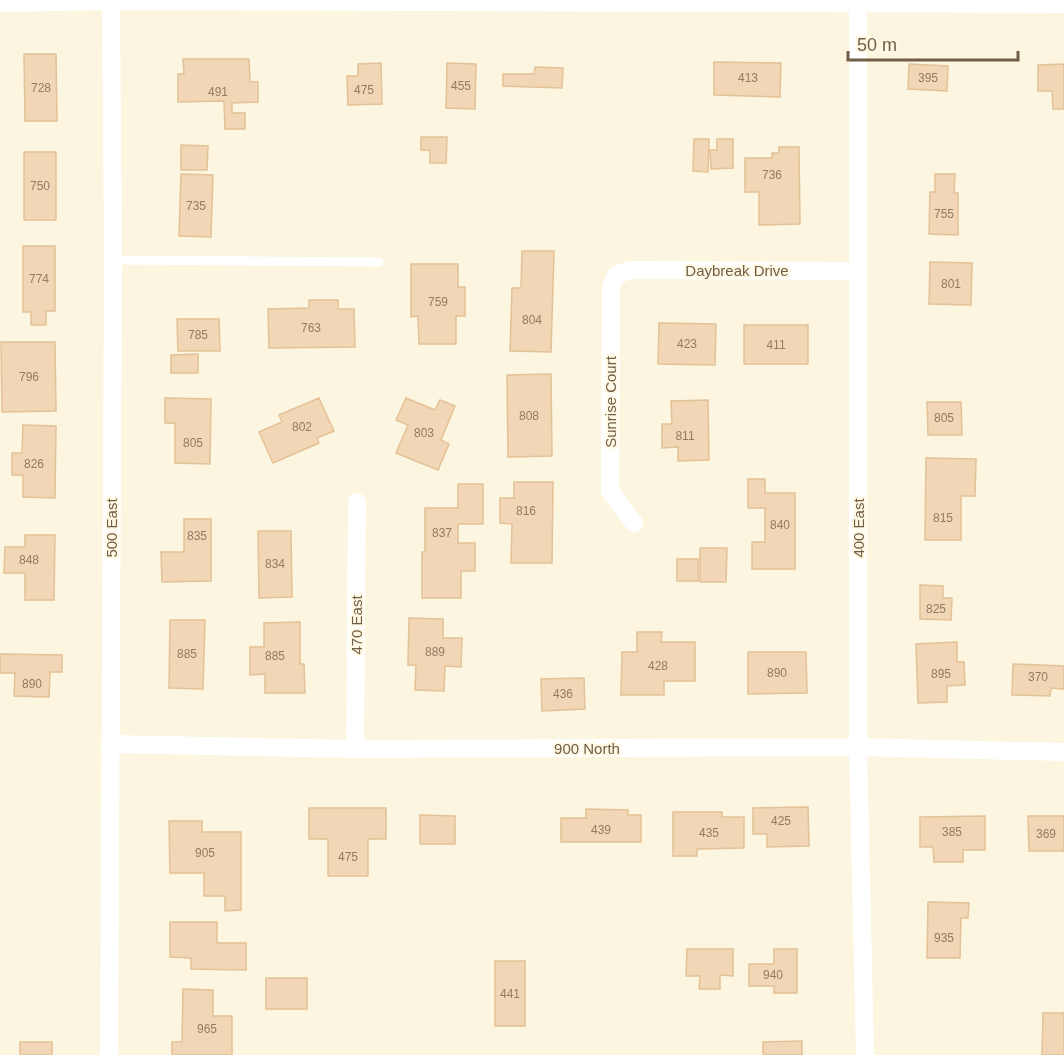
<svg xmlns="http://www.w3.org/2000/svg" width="1064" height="1055" viewBox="0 0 1064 1055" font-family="Arial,sans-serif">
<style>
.building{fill:#f1d7b6;stroke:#e4c197;stroke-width:1.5}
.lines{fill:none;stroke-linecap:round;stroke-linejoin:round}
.service{stroke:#fff;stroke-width:9}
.minor{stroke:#fff;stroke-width:18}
.labels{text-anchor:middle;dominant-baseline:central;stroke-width:4.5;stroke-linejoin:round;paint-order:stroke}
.number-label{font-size:12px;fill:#927c63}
.street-label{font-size:15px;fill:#725d47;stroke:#fff9e4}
</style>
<rect width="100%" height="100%" fill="#fcf5df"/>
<path class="building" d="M24,54H56L57,121H25Z
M183,59H249L250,82H258V102L232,103V113H245V129H225L224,101L178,102V74H184Z
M714,62L781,63L780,97L714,95Z
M381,63L382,104L348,105L347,76H358V64Z
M447,63L476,64L475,109L446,108Z
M909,64L948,66L947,91L908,89Z
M1064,64V109H1053L1052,91H1038V65Z
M535,67L563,68L562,88L503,86V74H534Z
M421,137H447L446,163H430V150H421Z
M694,139H709L708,172L693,171Z
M717,139H733V168L711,169L710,150H717Z
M181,145L208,146L207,170H181Z
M779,147H799L800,224L759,225V192H745V158H772V153H779Z
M24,152H56V220H24Z
M181,174L213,175L211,237L179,236Z
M935,174H955L954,193H958V235L929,234L930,192H935Z
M23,246H55V311H46V325H31V312H23Z
M522,251H554L551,352L510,351L512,288H521Z
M930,262L972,263L971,305L929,304Z
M411,264H458V287H465V316H456V344H419L418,316L411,317Z
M309,300H338V309H354L355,347L269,348L268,309L309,308Z
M177,319H219L220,351H178Z
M659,323L716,324L715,365L658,364Z
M744,325H808V364H744Z
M1,342H55L56,411L2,412Z
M198,354V373H171V355Z
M551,374L552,456L508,457L507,375Z
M165,398L211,399L210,464L175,463V423H165Z
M319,398L334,431L317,438L319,443L273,463L259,432L282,422L279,415Z
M406,398L435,410L440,400L455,406L441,440L449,444L438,470L396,453L408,425L396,420Z
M708,400L709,460L678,461V447L662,448V424H672L671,401Z
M927,402H961L962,435H928Z
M23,425L56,426L55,498L23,497V475H12V453H22Z
M926,458L976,459L975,496H961V540H925Z
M748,479H765V493H795V569H752V542H765V508H748Z
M514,482H553L552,563H511L512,524L500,523V498H514Z
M458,484H483V524H458V543H475V571H461V598H422V552H425V508H458Z
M184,519H211V581L162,582L161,552H184Z
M258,531H291L292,597L259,598Z
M25,535H55L54,600H25V573H4L5,547H25Z
M700,548H727L726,582H700Z
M677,559H698V581H677Z
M920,585L943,586V598H952L951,620L920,619Z
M409,618L443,619V638H462L461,667L445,666L444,691L415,690L416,665H408Z
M170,620H205L203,689L169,688Z
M300,622V664H304L305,693H265V674L250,675V647H264V623Z
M637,632H662L661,642H695V681H664V695H621L622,652H637Z
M957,642V662H964L965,685L947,686V702L918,703L916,644Z
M748,652H806L807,693L748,694Z
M0,654L62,655V672H50L49,697L14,696L15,673H0Z
M1013,664L1064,666V689L1051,688L1050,696L1012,695Z
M584,678L585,709L542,711L541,679Z
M808,807L809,846L767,847V834H753V808Z
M309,808H386V839H368V876H328V839H309Z
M586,809L628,810V815H641V842H561V818H586Z
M673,812H722V817H744V848L697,849V856H673Z
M420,815L455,816V844H420Z
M985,816V850H963V862H934L933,847H920V817Z
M1028,816H1064V851H1029Z
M169,821H202V832H241V910L225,911V896H204V873H170Z
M928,902L969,903L968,918H961L960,958H927Z
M170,922H217V943H246V970L191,969V958L170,957Z
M687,949H733V976L720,975V989H699L700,976H686Z
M774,949H797V993H774V986H749V964H774Z
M495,961H525V1026H495Z
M266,978H307V1009H266Z
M183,989L213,990V1016H232V1055H172V1042H182Z
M1043,1013H1064V1055H1042Z
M802,1041V1055H763V1042Z
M20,1042H52V1055H20Z"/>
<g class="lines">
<path class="service" d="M113,260L379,262"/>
<path class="minor" d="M858,0V747L865,1055
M0,3L111,1L1064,4
M634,523L610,491L611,287L616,275L630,270L858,271
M110,744L355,749L858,747L1064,752
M355,749L357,502
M109,1055L113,260L111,0"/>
</g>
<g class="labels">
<g class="number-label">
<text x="748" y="78">413</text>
<text x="928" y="78">395</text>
<text x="461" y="86">455</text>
<text x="41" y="88">728</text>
<text x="364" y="90">475</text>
<text x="218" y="92">491</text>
<text x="772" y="175">736</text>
<text x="40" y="186">750</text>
<text x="196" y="206">735</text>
<text x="944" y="214">755</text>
<text x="39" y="279">774</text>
<text x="951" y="284">801</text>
<text x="438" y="302">759</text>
<text x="532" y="320">804</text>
<text x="311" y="328">763</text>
<text x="198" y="335">785</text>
<text x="687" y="344">423</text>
<text x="776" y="345">411</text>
<text x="29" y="377">796</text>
<text x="529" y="416">808</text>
<text x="944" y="418">805</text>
<text x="302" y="427">802</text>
<text x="424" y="433">803</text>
<text x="685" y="436">811</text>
<text x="193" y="443">805</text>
<text x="34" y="464">826</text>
<text x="526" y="511">816</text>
<text x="943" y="518">815</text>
<text x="780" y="525">840</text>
<text x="442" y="533">837</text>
<text x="197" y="536">835</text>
<text x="29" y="560">848</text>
<text x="275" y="564">834</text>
<text x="936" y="609">825</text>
<text x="435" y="652">889</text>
<text x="187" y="654">885</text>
<text x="275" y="656">885</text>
<text x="658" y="666">428</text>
<text x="777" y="673">890</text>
<text x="941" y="674">895</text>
<text x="1038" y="677">370</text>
<text x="32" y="684">890</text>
<text x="563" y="694">436</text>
<text x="781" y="821">425</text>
<text x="601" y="830">439</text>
<text x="952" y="832">385</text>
<text x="709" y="833">435</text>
<text x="1046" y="834">369</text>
<text x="205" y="853">905</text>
<text x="348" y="857">475</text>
<text x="944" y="938">935</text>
<text x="773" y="975">940</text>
<text x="510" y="994">441</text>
<text x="207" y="1029">965</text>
</g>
<g class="street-label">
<text x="737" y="270">Daybreak Drive</text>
<text transform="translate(610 402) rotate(-90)">Sunrise Court</text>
<text transform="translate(111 528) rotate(-90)">500 East</text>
<text transform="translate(858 528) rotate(-90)">400 East</text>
<text transform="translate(356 625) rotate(-90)">470 East</text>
<text x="587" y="748">900 North</text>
</g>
</g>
<path d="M848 51v9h170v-9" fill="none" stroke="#725d47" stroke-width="3"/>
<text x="857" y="51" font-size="18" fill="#725d47" stroke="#fff9e4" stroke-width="4.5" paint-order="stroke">50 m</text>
</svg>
